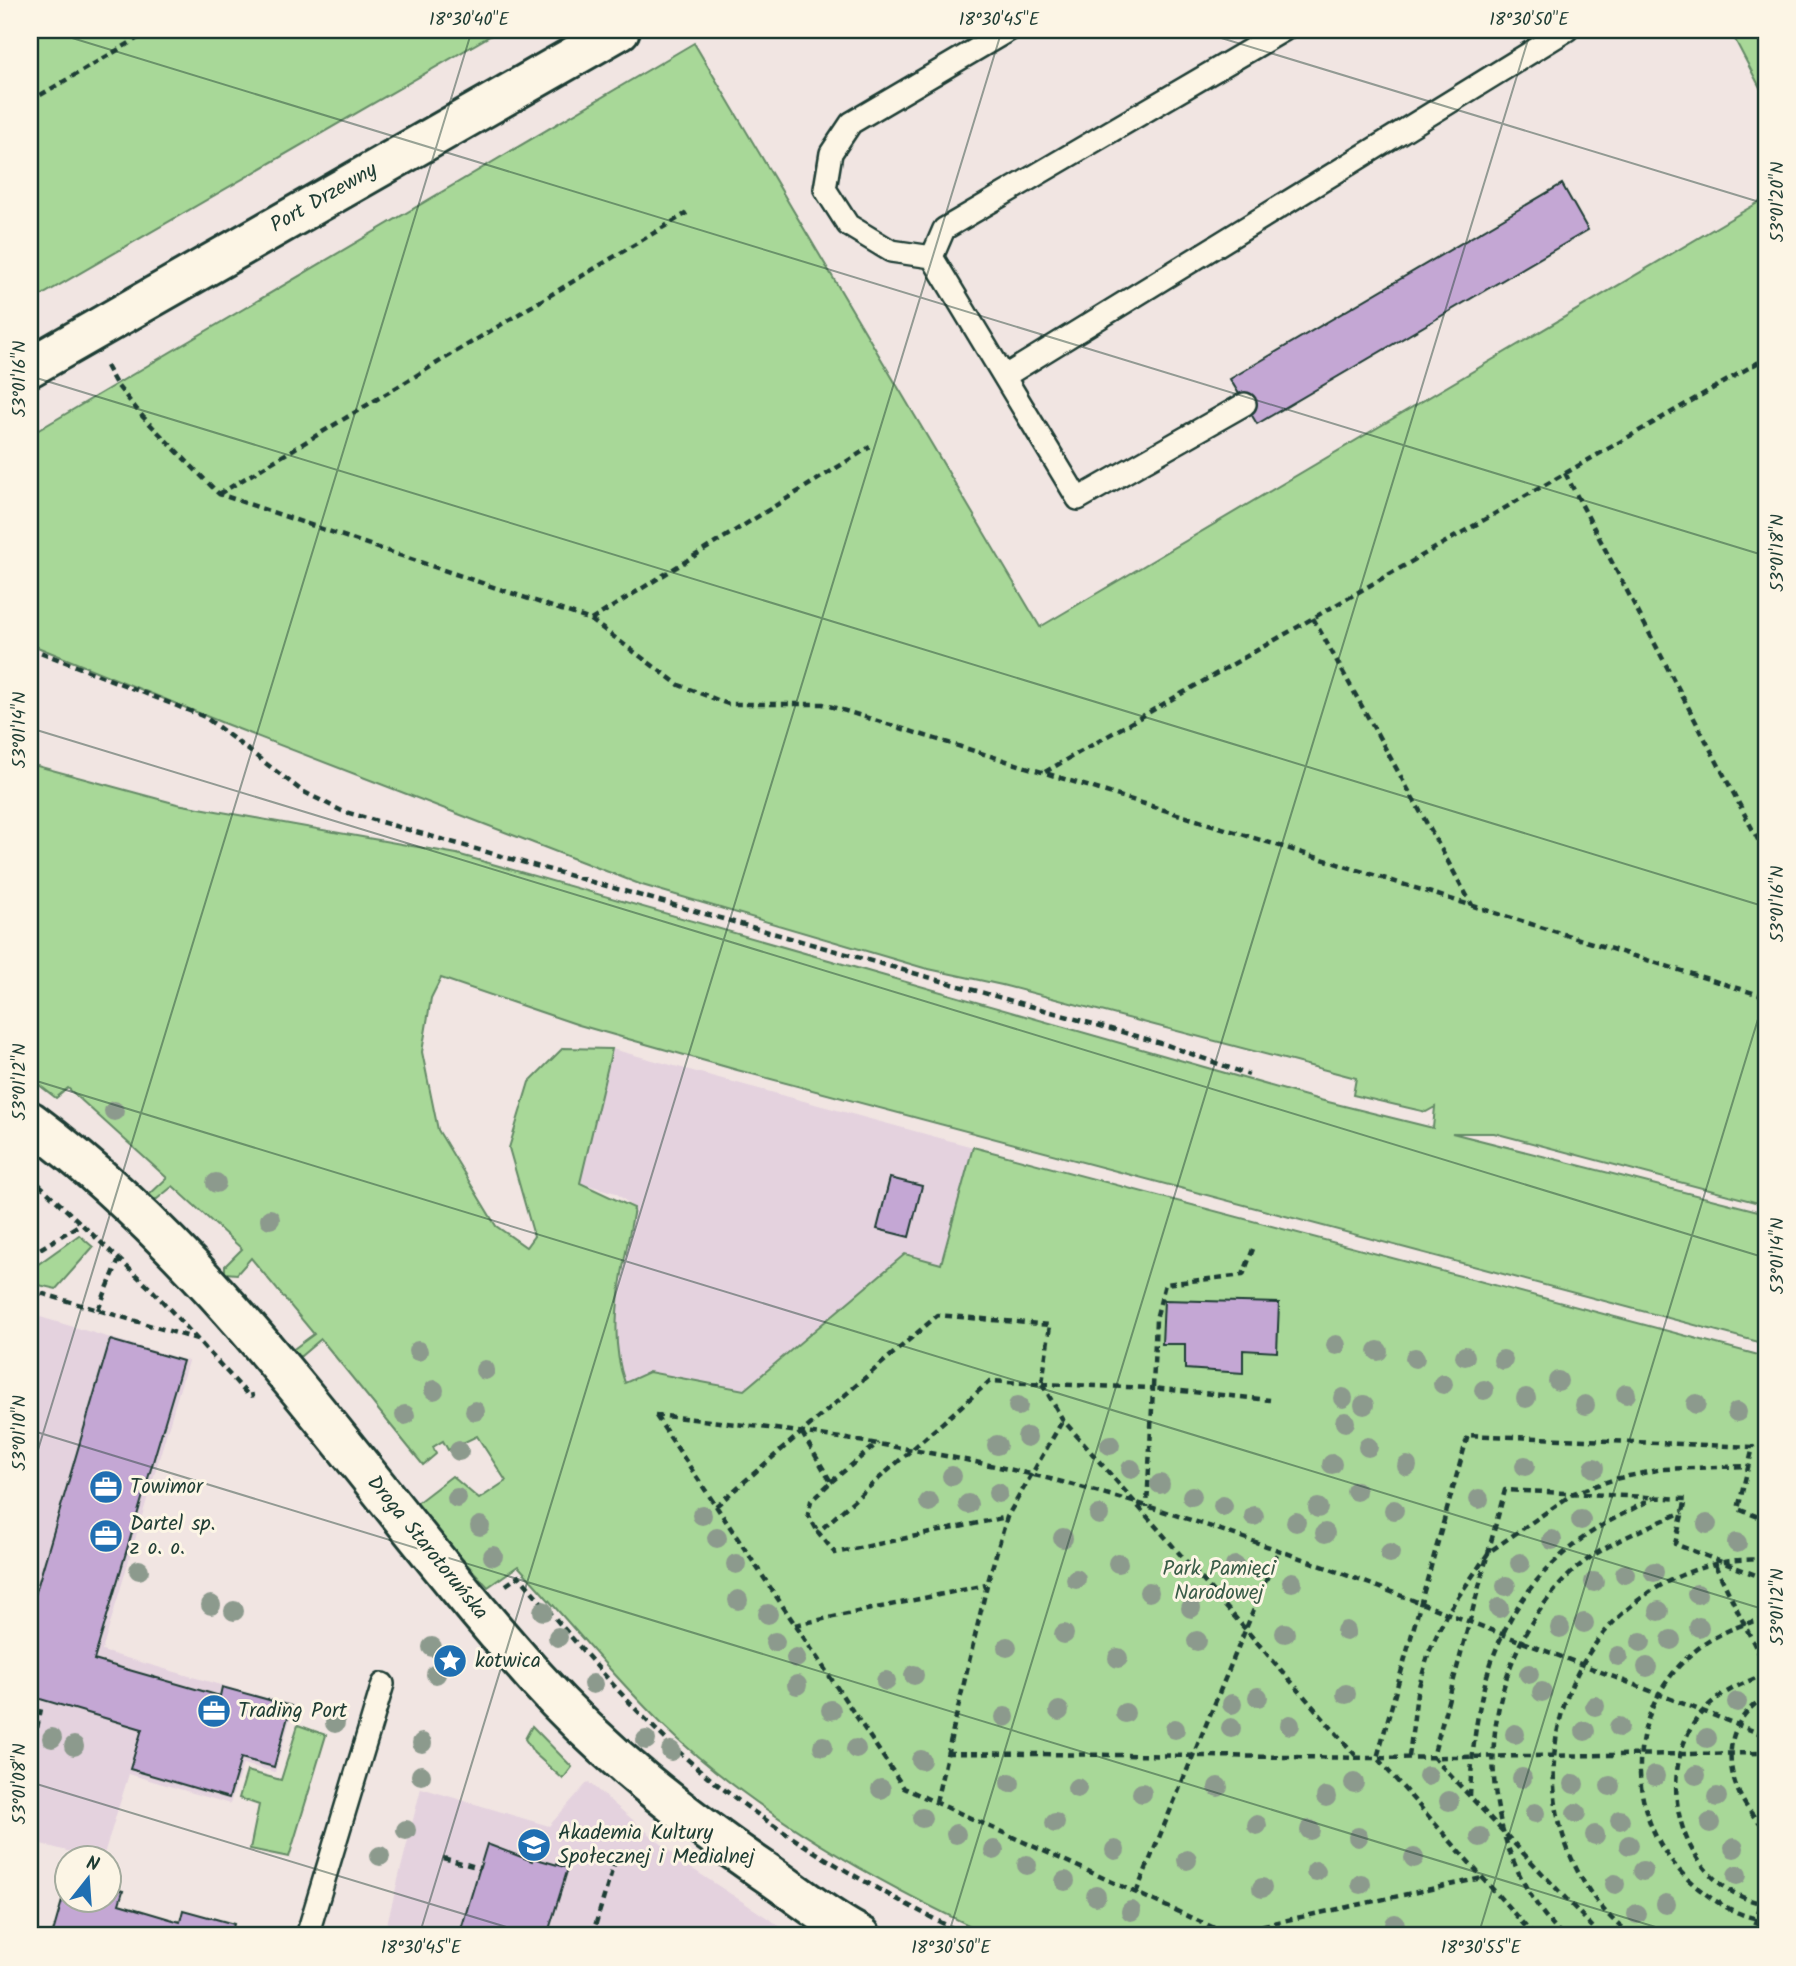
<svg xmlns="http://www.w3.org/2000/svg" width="1796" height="1966" viewBox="0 0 1796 1966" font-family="Kalam,sans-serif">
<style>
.built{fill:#e4d2de}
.green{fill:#a8d898;stroke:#648a66;stroke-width:2}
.building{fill:#c4a7d4;stroke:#1f3d34;stroke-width:2}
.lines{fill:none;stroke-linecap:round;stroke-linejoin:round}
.lane-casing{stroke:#1f3d34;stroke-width:26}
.street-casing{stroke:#1f3d34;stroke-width:44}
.path{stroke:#1f3d34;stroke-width:4.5;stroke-dasharray:7 5;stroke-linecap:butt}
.lane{stroke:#fcf5e5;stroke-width:21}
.street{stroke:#fcf5e5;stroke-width:38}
.tree{fill:#8c9a8d}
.ticks{fill:none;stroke:#1f3d34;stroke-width:2;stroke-opacity:0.45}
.labels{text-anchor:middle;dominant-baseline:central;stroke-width:6;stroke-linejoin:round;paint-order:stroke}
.street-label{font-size:21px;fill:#1f3d34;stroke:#fcf5e5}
.poi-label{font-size:21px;fill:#1f3d34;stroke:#fcf5e5;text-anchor:start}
.park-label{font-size:21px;fill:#3a5c48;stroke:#fcf5e5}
.neatline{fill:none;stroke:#1f3d34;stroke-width:2.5}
.ticks-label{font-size:18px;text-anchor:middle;fill:#1f3d34}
</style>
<rect width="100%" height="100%" fill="#f1e5e2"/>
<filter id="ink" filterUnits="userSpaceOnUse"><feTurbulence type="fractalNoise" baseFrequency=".0143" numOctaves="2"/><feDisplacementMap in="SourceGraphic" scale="14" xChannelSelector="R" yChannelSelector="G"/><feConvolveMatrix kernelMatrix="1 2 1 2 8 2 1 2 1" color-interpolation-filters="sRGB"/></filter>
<g filter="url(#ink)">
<path class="built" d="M612,1049L973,1147L942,1264L905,1254L744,1390L649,1372L625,1383L616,1357L617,1310L634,1208L616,1193L580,1183Z
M30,1314L188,1361L102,1651L294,1706L275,1772L243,1764L230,1804L129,1774L103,1857H89L30,1841Z
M588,1782L685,1864L795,1936H384L421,1788L549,1826Z"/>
<path class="green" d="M30,30H500L30,302Z
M1730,30H1766V99Z
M694,43L1040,627L1766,198V1205L1494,1133H1452L1766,1213V1344L737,1070L579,1025L441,978L431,998L422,1052L438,1130L496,1226L526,1247L534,1236L509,1148L529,1082L563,1048L612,1049L580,1183L634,1208C625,1265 605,1327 625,1383L649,1372L744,1390L905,1254L941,1264L973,1147L1766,1357V1936H992C879,1884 751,1811 662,1724C611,1674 566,1618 518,1566L488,1587L413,1506L452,1476L479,1499L506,1481L477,1436L448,1450L443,1441L433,1447L436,1454L423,1465L321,1339L301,1356H294L291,1351L314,1334L251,1258L237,1274L225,1273V1266L242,1249L173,1186L157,1199H151L149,1195L167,1178L68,1088L56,1098L30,1078V764L177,804L457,854L1320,1100L1433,1128L1435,1107L1426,1112L1353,1095L1356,1078L1002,985L924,968L642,885L228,725L30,644V435Z
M79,1235L93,1247L56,1289L30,1283V1270Z
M298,1725L326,1735L289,1857L250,1849L259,1805L239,1798L247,1771L281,1780Z
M532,1726L572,1767L563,1779L534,1753L525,1739Z"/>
<path class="building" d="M1562,184L1588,230L1257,424L1230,379Z
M890,1178L922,1186L909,1237L877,1229Z
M1164,1300L1279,1303L1277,1352L1243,1350V1373L1185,1369V1344H1162Z
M110,1340L183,1361L94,1660L220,1696L222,1687L291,1706L274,1767L241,1758L229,1798L130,1769L142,1729L30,1696V1612Z
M487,1844L532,1861L533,1858L568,1868L547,1936H459Z
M66,1887V1899H108V1887L123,1891L119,1904L180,1922L183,1910L234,1924L231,1936H52Z"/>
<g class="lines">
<g class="lane-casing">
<path id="lane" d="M1009,30L851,123L831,153L825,189L848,225L891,251L932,257L1078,499L1245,404
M932,257L944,229L1284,30
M1005,376L1567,30
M307,1936L383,1684"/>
</g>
<g class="street-casing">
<path id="street" d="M30,367L620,30
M30,1121C233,1272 368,1491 535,1677C602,1752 681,1814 764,1871C795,1892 827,1919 861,1936"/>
</g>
<path class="path" d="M30,101L152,30
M106,366L116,384L143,417L219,494L591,620L679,685L728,704H823L1766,997
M1565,473L1766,855
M219,494L687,213
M1313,618L1472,905
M591,620L870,447
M30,648L205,717L302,791L342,811L1164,1044L1249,1075
M1045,772L1766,358
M30,1176L153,1291L249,1396L254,1395
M1253,1249L1243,1275L1165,1284L1156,1319L1153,1388L1270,1400
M30,1255L79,1225
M30,1290L200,1340
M98,1310L119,1260
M1042,1384L1063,1420L1356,1756
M1042,1384L1153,1388L1147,1507
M655,1415C781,1428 906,1445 1030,1474C1164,1506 1294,1555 1423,1604C1538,1648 1652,1691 1766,1736
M656,1416L904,1788L1232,1936
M802,1433L831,1482L811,1501L808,1514L818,1532
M831,1482L878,1443
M716,1506L938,1315L1050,1325L1042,1384L990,1381L818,1532L835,1553L1007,1517
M1715,1565L1766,1668
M506,1585L519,1576C570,1635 620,1697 677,1750C760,1826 868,1886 968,1936
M1766,1619C1632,1643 1595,1811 1703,1892C1721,1906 1744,1918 1766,1920
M795,1625L986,1585
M1766,1674C1743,1683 1719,1693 1702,1712C1649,1775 1681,1890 1766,1904
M1766,1697C1713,1726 1725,1795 1766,1828
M30,1705L41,1709L30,1762
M947,1753L1377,1758L1765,1753
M1765,1753L1763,1761L1766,1765
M1409,1757L1417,1693L1429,1652L1447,1613L1489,1552L1574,1493L1615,1479L1662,1469L1748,1466
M1470,1796C1474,1697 1493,1608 1575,1544C1599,1525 1627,1512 1654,1498
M936,1802L987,1585L1007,1517L1063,1420
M443,1858L480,1868
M1136,1893L1279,1549
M1227,1933L1482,1878
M592,1936L618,1851
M1534,1936L1377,1758L1468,1435L1753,1447L1738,1509L1766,1520
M1562,1936C1482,1851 1472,1721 1532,1622C1546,1600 1563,1578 1584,1562C1614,1540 1648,1527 1683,1512
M1601,1936L1433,1757L1505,1490L1686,1499L1675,1544L1766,1579
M1632,1936C1592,1907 1566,1859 1557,1811C1537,1697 1608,1585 1724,1562C1737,1559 1752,1560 1766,1559
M1751,1936L1766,1887"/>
<use href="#lane" class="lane"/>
<use href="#street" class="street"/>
</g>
<g class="tree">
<circle cx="114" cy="1111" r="10"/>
<circle cx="216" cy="1183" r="10"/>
<circle cx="270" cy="1219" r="10"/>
<circle cx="1336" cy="1345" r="10"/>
<circle cx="418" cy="1351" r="10"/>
<circle cx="1378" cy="1351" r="10"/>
<circle cx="1465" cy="1356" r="10"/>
<circle cx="1415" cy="1358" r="10"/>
<circle cx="1503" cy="1360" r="10"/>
<circle cx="485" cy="1370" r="10"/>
<circle cx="1558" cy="1381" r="10"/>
<circle cx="1443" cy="1384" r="10"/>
<circle cx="434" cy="1390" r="10"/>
<circle cx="1484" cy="1390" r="10"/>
<circle cx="1626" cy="1394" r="10"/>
<circle cx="1343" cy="1398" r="10"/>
<circle cx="1526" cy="1398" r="10"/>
<circle cx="1696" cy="1404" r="10"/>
<circle cx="1364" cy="1405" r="10"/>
<circle cx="1585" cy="1405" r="10"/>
<circle cx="1018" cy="1406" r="10"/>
<circle cx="475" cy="1411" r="10"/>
<circle cx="1737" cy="1412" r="10"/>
<circle cx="405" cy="1415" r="10"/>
<circle cx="1345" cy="1422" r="10"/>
<circle cx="1027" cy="1437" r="10"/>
<circle cx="997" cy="1445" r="10"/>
<circle cx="1110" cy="1445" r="10"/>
<circle cx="1368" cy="1447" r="10"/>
<circle cx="459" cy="1451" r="10"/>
<circle cx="1332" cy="1464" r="10"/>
<circle cx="1407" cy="1466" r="10"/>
<circle cx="1525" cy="1466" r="10"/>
<circle cx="1594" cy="1468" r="10"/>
<circle cx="1131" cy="1469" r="10"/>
<circle cx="952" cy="1476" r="10"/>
<circle cx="1160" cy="1484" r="10"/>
<circle cx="1356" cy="1491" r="10"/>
<circle cx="998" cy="1493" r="10"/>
<circle cx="1192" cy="1496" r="10"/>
<circle cx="457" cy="1498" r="10"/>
<circle cx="1479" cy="1499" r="10"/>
<circle cx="929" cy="1502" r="10"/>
<circle cx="968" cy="1504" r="10"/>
<circle cx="1223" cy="1506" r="10"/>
<circle cx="1318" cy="1508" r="10"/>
<circle cx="1394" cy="1510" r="10"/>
<circle cx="702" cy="1515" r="10"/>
<circle cx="1099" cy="1515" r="10"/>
<circle cx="1254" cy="1516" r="10"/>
<circle cx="1581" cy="1520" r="10"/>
<circle cx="1296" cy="1522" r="10"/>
<circle cx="1707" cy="1524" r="10"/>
<circle cx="480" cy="1526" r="10"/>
<circle cx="1325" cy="1533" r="10"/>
<circle cx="717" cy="1538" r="10"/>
<circle cx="1063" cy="1538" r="10"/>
<circle cx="1552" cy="1540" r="10"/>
<circle cx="1737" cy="1543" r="10"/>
<circle cx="1390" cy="1553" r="10"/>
<circle cx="493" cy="1556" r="10"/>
<circle cx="1118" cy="1563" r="10"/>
<circle cx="1520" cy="1563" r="10"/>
<circle cx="736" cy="1564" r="10"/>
<circle cx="1235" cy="1566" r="10"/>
<circle cx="139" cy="1570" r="10"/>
<circle cx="1654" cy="1572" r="10"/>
<circle cx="1625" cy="1574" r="10"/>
<circle cx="1076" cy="1579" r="10"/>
<circle cx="1292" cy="1582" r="10"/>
<circle cx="1594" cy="1582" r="10"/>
<circle cx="1506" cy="1586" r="10"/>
<circle cx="1149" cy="1592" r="10"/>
<circle cx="1697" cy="1594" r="10"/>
<circle cx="738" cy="1600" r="10"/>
<circle cx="211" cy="1605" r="10"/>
<circle cx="1191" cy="1608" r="10"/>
<circle cx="1499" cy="1608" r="10"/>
<circle cx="234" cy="1611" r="10"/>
<circle cx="543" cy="1611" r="10"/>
<circle cx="1659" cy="1611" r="10"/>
<circle cx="768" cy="1614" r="10"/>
<circle cx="1584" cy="1623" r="10"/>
<circle cx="1699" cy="1627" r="10"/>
<circle cx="1560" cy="1628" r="10"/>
<circle cx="1346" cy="1631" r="10"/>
<circle cx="1285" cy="1633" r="10"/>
<circle cx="1064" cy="1634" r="10"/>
<circle cx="558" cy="1637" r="10"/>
<circle cx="1671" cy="1640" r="10"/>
<circle cx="1197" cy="1641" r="10"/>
<circle cx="775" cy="1642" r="10"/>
<circle cx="1641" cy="1642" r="10"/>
<circle cx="432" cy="1647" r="10"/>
<circle cx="1007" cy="1647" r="10"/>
<circle cx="1618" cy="1656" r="10"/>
<circle cx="796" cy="1658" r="10"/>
<circle cx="1118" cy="1658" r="10"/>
<circle cx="1647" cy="1667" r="10"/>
<circle cx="436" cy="1674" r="10"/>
<circle cx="1529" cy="1674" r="10"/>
<circle cx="914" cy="1675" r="10"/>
<circle cx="886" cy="1681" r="10"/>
<circle cx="593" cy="1684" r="10"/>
<circle cx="797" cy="1685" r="10"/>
<circle cx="1542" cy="1692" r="10"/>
<circle cx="1346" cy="1694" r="10"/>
<circle cx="1258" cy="1697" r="10"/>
<circle cx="1737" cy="1702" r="10"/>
<circle cx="1232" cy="1704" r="10"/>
<circle cx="1595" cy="1706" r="10"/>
<circle cx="831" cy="1710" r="10"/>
<circle cx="1059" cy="1711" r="10"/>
<circle cx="1125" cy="1713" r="10"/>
<circle cx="1005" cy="1717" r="10"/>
<circle cx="335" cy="1723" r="10"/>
<circle cx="1290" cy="1725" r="10"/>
<circle cx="1619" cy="1727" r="10"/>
<circle cx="1231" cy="1728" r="10"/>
<circle cx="1175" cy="1729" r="10"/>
<circle cx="1585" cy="1731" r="10"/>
<circle cx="1515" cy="1734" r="10"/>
<circle cx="52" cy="1738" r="10"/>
<circle cx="1707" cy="1738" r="10"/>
<circle cx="646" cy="1740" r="10"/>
<circle cx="422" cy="1743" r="10"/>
<circle cx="74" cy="1746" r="10"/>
<circle cx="823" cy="1746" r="10"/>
<circle cx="856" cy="1749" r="10"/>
<circle cx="671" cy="1751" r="10"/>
<circle cx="921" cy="1760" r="10"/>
<circle cx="421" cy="1775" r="10"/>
<circle cx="1696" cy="1775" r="10"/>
<circle cx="1428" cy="1776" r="10"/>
<circle cx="1655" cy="1776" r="10"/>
<circle cx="1522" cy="1778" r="10"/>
<circle cx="1010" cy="1783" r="10"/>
<circle cx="1354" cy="1783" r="10"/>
<circle cx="1574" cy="1784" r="10"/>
<circle cx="1610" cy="1786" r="10"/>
<circle cx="1218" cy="1787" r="10"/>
<circle cx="1077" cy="1788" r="10"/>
<circle cx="881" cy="1789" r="10"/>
<circle cx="1142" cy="1793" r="10"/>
<circle cx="1326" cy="1797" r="10"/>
<circle cx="1717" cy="1797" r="10"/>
<circle cx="1449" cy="1801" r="10"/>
<circle cx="1535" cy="1813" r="10"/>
<circle cx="1576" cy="1813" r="10"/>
<circle cx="922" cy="1818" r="10"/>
<circle cx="1620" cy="1820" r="10"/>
<circle cx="1055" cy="1823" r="10"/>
<circle cx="1710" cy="1823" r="10"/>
<circle cx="1257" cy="1825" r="10"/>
<circle cx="406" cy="1830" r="10"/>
<circle cx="1310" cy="1830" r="10"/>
<circle cx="956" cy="1834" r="10"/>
<circle cx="1595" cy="1835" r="10"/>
<circle cx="1358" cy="1837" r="10"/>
<circle cx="1480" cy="1837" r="10"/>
<circle cx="1629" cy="1845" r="10"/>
<circle cx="1734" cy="1848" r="10"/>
<circle cx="994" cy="1850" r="10"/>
<circle cx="1115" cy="1850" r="10"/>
<circle cx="380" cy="1856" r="10"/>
<circle cx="1414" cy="1858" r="10"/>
<circle cx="1187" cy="1860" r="10"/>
<circle cx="1027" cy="1865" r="10"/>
<circle cx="1316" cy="1871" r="10"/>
<circle cx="1643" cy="1871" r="10"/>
<circle cx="1737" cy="1875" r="10"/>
<circle cx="1065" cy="1881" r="10"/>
<circle cx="1361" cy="1884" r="10"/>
<circle cx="1615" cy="1884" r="10"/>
<circle cx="1262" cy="1888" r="10"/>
<circle cx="1096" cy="1896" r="10"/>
<circle cx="1666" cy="1904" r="10"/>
<circle cx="1131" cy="1911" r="10"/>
<circle cx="1637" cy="1914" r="10"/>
<circle cx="1395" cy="1924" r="10"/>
</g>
</g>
<path class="ticks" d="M46,30L1766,556M1195,30L1766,204M30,376L1766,907M30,728L1766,1258M30,1079L1766,1610M30,1430L1685,1936M30,1476L472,30M30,1782L536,1936M419,1936L1002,30M948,1936L1531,30M1478,1936L1766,993"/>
<defs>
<g id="office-disc" transform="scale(1.75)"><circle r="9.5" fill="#1f6fb2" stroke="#fcf5e5"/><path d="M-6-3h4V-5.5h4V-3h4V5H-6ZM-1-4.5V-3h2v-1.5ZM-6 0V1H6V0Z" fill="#fff"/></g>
<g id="sight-disc" transform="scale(1.75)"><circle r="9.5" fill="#1f6fb2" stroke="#fcf5e5"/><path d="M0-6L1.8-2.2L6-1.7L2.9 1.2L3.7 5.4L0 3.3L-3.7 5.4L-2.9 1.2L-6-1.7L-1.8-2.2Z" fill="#fff"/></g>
<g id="university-disc" transform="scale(1.75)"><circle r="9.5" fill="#1f6fb2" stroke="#fcf5e5"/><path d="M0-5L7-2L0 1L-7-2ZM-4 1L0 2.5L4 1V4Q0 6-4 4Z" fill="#fff"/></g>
</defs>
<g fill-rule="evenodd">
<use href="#office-disc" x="106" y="1487"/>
<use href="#office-disc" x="106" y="1536"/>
<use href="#sight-disc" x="450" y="1661"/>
<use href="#office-disc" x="214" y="1711"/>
<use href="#university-disc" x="534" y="1845"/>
</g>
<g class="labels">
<g class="street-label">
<text transform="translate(324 198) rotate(-30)">Port Drzewny</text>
<text transform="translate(427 1548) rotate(51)">Droga Starotoruńska</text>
</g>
<g class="poi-label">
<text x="130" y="1487">Towimor</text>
<text x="130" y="1524">Dartel sp.<tspan x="130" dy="24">z o. o.</tspan></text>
<text x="475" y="1661">kotwica</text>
<text x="238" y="1711">Trading Port</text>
<text x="558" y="1833">Akademia Kultury<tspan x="558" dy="24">Społecznej i Medialnej</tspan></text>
</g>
<g class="park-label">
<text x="1219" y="1569">Park Pamięci<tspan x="1219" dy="24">Narodowej</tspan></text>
</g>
</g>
<rect width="1796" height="1966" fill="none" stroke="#fcf5e5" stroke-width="77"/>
<g transform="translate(88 1879) rotate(17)"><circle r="33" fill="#fcf5e5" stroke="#a4ab9e" stroke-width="2"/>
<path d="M0-5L12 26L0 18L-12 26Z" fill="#1f6fb2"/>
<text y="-10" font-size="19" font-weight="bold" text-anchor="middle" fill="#1f3d34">N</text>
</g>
<rect x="38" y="38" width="1720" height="1889" class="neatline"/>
<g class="ticks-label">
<text x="469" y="25">18°30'40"E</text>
<text x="999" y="25">18°30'45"E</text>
<text x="1529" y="25">18°30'50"E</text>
<text transform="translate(1777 202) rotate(-90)" y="6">53°01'20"N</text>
<text transform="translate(19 379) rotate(-90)" y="6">53°01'16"N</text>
<text transform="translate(1777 553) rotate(-90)" y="6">53°01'18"N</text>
<text transform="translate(19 730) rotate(-90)" y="6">53°01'14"N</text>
<text transform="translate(1777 904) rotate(-90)" y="6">53°01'16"N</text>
<text transform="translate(19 1082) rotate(-90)" y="6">53°01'12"N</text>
<text transform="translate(1777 1256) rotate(-90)" y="6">53°01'14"N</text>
<text transform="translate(19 1433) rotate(-90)" y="6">53°01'10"N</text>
<text transform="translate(1777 1607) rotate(-90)" y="6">53°01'12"N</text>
<text transform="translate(19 1784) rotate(-90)" y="6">53°01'08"N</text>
<text x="421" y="1953">18°30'45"E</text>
<text x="951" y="1953">18°30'50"E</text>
<text x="1481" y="1953">18°30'55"E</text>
</g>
</svg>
